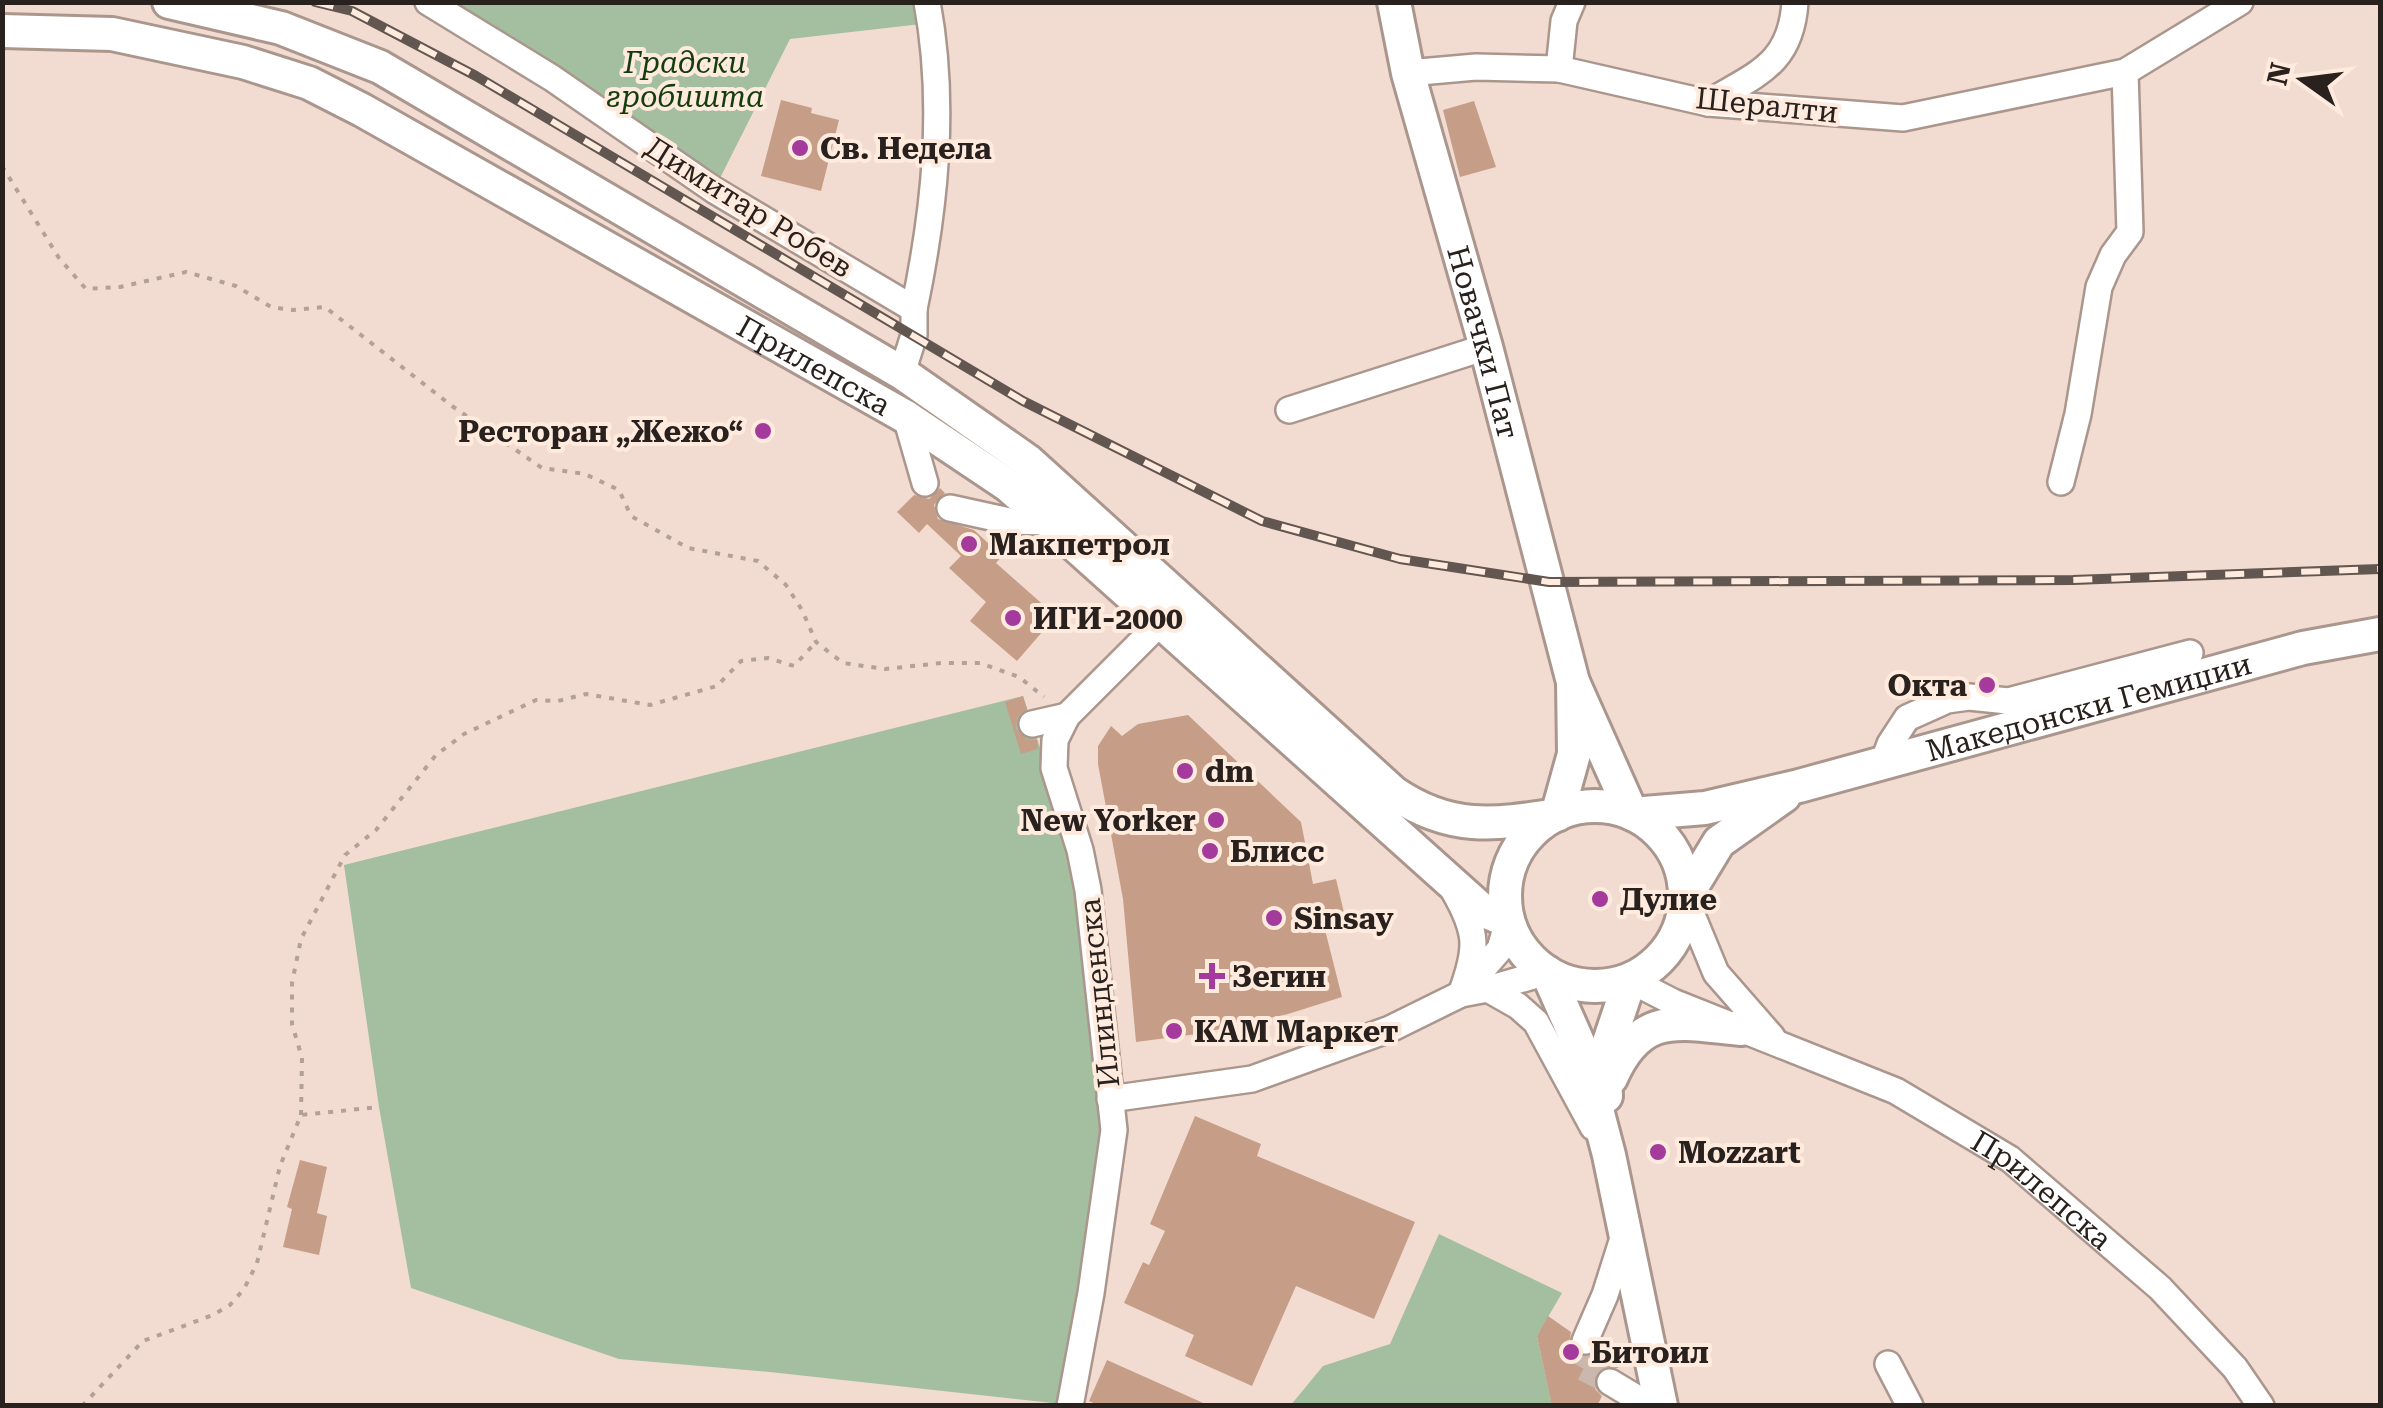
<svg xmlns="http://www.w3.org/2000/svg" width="2383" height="1408" viewBox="0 0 2383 1408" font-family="'Roboto Serif',serif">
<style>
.green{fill:#a3bf9f}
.building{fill:#c69e87}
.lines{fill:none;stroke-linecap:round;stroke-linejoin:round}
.minor-tunnel{stroke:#cab7ad;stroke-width:25;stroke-dasharray:25 12;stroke-linecap:butt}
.minor-casing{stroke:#aa968c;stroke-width:30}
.major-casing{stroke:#aa968c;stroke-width:38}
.path{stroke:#b2a198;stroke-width:4;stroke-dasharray:5 8;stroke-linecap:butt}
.minor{stroke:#fff;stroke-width:25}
.major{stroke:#fff;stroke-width:32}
.rail-casing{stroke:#625650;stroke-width:10}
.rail{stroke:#ffeade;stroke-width:6;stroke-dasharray:19;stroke-linecap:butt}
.poi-dot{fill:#a43a9b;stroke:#ffeade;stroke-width:4}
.labels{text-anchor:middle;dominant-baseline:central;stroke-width:8;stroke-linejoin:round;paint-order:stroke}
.park-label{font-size:30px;font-style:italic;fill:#143d0d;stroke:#ffeade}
.street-label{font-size:30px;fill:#29211d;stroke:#ffeade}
.poi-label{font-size:30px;font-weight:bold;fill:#29211d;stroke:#ffeade;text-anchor:start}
</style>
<rect width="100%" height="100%" fill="#f2dcd1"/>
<path class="green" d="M927,2L930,23L790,39L714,190L428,3Z
M1023,696L1047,769L1080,850L1114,1130L1070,1405L770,1372L619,1359L411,1288L379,1107L344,865Z
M1439,1234L1562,1293L1537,1336L1552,1405L1290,1406L1323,1366L1390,1344Z"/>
<path class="building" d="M781,100L812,108L811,113L839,120L821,191L761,176Z
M1474,101L1496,167L1460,177L1443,110Z
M940,488L945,493L934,505L938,519L974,530L1002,556L996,563L1056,616L1017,661L970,621L986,602L949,568L961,556L927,524L919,533L897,512L914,495L929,499Z
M1023,696L1027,709L1017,718L1016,729L1026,739L1037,740L1038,749L1021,754L1005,702Z
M1188,715L1301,822L1313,884L1336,879L1346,921L1324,926L1342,997L1288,1014L1197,1034L1136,1042L1123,899L1098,764V746L1111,726L1122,736L1138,724Z
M1195,1116L1261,1144L1257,1156L1415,1222L1374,1319L1296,1286L1252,1386L1185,1356L1194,1335L1124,1303L1143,1262L1149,1265L1165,1231L1150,1224Z
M300,1160L327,1167L317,1213L327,1216L319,1255L283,1247L292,1209L287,1207Z
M1548,1316L1571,1332L1569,1344L1578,1355L1588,1357L1599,1349L1620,1362L1618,1368L1603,1367L1596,1375L1595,1389L1602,1396L1597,1406H1552L1537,1336Z
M1107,1360L1210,1406H1100L1089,1401Z"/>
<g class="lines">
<path class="minor-tunnel" d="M1585,1341L1573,1363L1610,1382"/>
<g class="minor-casing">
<g id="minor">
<path d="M428,2L552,78L714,190L914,309V335L902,373"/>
<path d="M1559,69L1564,21L1572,2"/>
<path d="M1408,73L1476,67L1559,69L1708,103L1903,118L2125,72L2240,2"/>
<path d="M1708,103C1756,74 1791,65 1795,2"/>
<path d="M914,309C935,209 946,104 927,2"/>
<path d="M1289,410L1486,347"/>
<path d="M906,417L925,483"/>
<path d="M2061,482L2078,414L2099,287L2113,255L2130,232L2125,72"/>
<path d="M950,508L1009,521L1051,522"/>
<path d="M1032,724L1067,716"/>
<path d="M1883,763L1890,744L1907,718L1947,700L1969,697L2008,701L2190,653"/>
<path d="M1454,891C1478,933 1478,948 1461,994"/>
<path d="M1685,898L1716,973L1772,1037"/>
<path id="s1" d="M1630,980L1673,1002L1896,1091L2010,1159L2160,1288L2235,1368L2261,1406"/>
<path d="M1467,987L1500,949L1508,921"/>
<path d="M1488,989L1547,972"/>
<path d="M1110,1099L1252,1079L1390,1029L1461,994L1488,989L1518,1006L1536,1022L1593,1127"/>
<path d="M1585,1341L1605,1295L1624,1235"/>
<path d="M1888,1364L1910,1406"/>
<path d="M1610,1382L1650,1406"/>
<path d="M1070,1406L1091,1293L1114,1130L1088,890L1080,850L1054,768L1055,740L1067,716L1160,623"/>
</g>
</g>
<g class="major-casing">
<g id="major">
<path d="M169,2L281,28L380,67L902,373L1028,461L1394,793C1450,831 1493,825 1557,815L1574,754L1573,682"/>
<path id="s2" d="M1394,2L1408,73L1486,347L1573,682L1632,814L1705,808L1799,786L2303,648L2380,634"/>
<path id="s3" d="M2,31L112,34L243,62L309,83L362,110L906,417L1009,486L1482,910L1508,921"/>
<circle cx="1595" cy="896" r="90"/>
<path d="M1685,898L1719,842L1784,796"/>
<path d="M1547,972L1581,1049L1609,1155L1661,1406"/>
<path d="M1611,1078C1641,1010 1678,1023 1741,1029"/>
<path d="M1606,1096L1604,1057L1630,980"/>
</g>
</g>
<path class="path" d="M2,166L59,258L86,289L120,287L186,272L236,286L271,307L293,310L325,307L452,406L542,468L585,474L619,490L631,516L688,548L758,561L786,585L802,610L816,642L843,663L885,669L941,663H980L1019,677L1044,697
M301,1115L302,1058L292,1024V983L301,939L345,855L376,830L436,755L464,734L536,700L558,701L586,694L650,705L717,686L741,661L768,658L794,666L816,642
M82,1406L143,1341L213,1315L230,1305L244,1289L257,1263L280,1166L301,1115L379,1107"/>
<use href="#minor" class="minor"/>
<use href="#major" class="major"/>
<g class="rail-casing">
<path id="rail" d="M315,2L352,11L476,76L1023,401L1262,521L1400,559L1549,582L2073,580L2380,569"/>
</g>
<use href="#rail" class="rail"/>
</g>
<g class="poi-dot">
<circle cx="800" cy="148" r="10"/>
<circle cx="763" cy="431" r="10"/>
<circle cx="969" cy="544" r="10"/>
<circle cx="1013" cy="618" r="10"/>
<circle cx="1987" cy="685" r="10"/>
<circle cx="1185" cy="771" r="10"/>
<circle cx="1216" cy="820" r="10"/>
<circle cx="1210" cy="851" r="10"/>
<circle cx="1600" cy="899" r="10"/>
<circle cx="1274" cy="918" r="10"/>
<path d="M1207 961h10v10h10v10h-10v10h-10v-10h-10v-10h10z"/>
<circle cx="1174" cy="1031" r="10"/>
<circle cx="1658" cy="1152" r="10"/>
<circle cx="1571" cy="1352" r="10"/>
</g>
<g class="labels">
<g class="park-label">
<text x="685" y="62">Градски<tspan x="685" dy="34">гробишта</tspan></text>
</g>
<g class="street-label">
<text transform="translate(1767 105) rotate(6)">Шералти</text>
<text transform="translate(749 207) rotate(32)">Димитар Робев</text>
<text stroke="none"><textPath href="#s2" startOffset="352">Новачки Пат</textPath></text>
<text stroke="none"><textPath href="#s3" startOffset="892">Прилепска</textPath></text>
<text stroke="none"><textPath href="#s2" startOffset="1318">Македонски Гемиџии</textPath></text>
<text transform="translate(1099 993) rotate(-96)">Илинденска</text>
<text stroke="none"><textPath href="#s1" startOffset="465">Прилепска</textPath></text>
</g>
<g class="poi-label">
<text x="820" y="148">Св. Недела</text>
<text x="743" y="431" text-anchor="end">Ресторан „Жежо“</text>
<text x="989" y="544">Макпетрол</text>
<text x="1033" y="618">ИГИ-2000</text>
<text x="1967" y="685" text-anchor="end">Окта</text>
<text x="1205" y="771">dm</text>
<text x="1196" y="820" text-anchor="end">New Yorker</text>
<text x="1230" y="851">Блисс</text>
<text x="1620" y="899">Дулие</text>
<text x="1294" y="918">Sinsay</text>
<text x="1232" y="976">Зегин</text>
<text x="1194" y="1031">КАМ Маркет</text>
<text x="1678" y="1152">Mozzart</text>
<text x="1591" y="1352">Битоил</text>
</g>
</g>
<rect width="2383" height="1408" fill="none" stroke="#29211d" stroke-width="10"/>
<g transform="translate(2303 80) rotate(284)" stroke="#ffeade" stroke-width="8" paint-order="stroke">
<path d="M0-8L18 38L0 25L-18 38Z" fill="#29211d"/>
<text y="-15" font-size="28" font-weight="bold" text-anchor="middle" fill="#29211d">N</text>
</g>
</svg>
